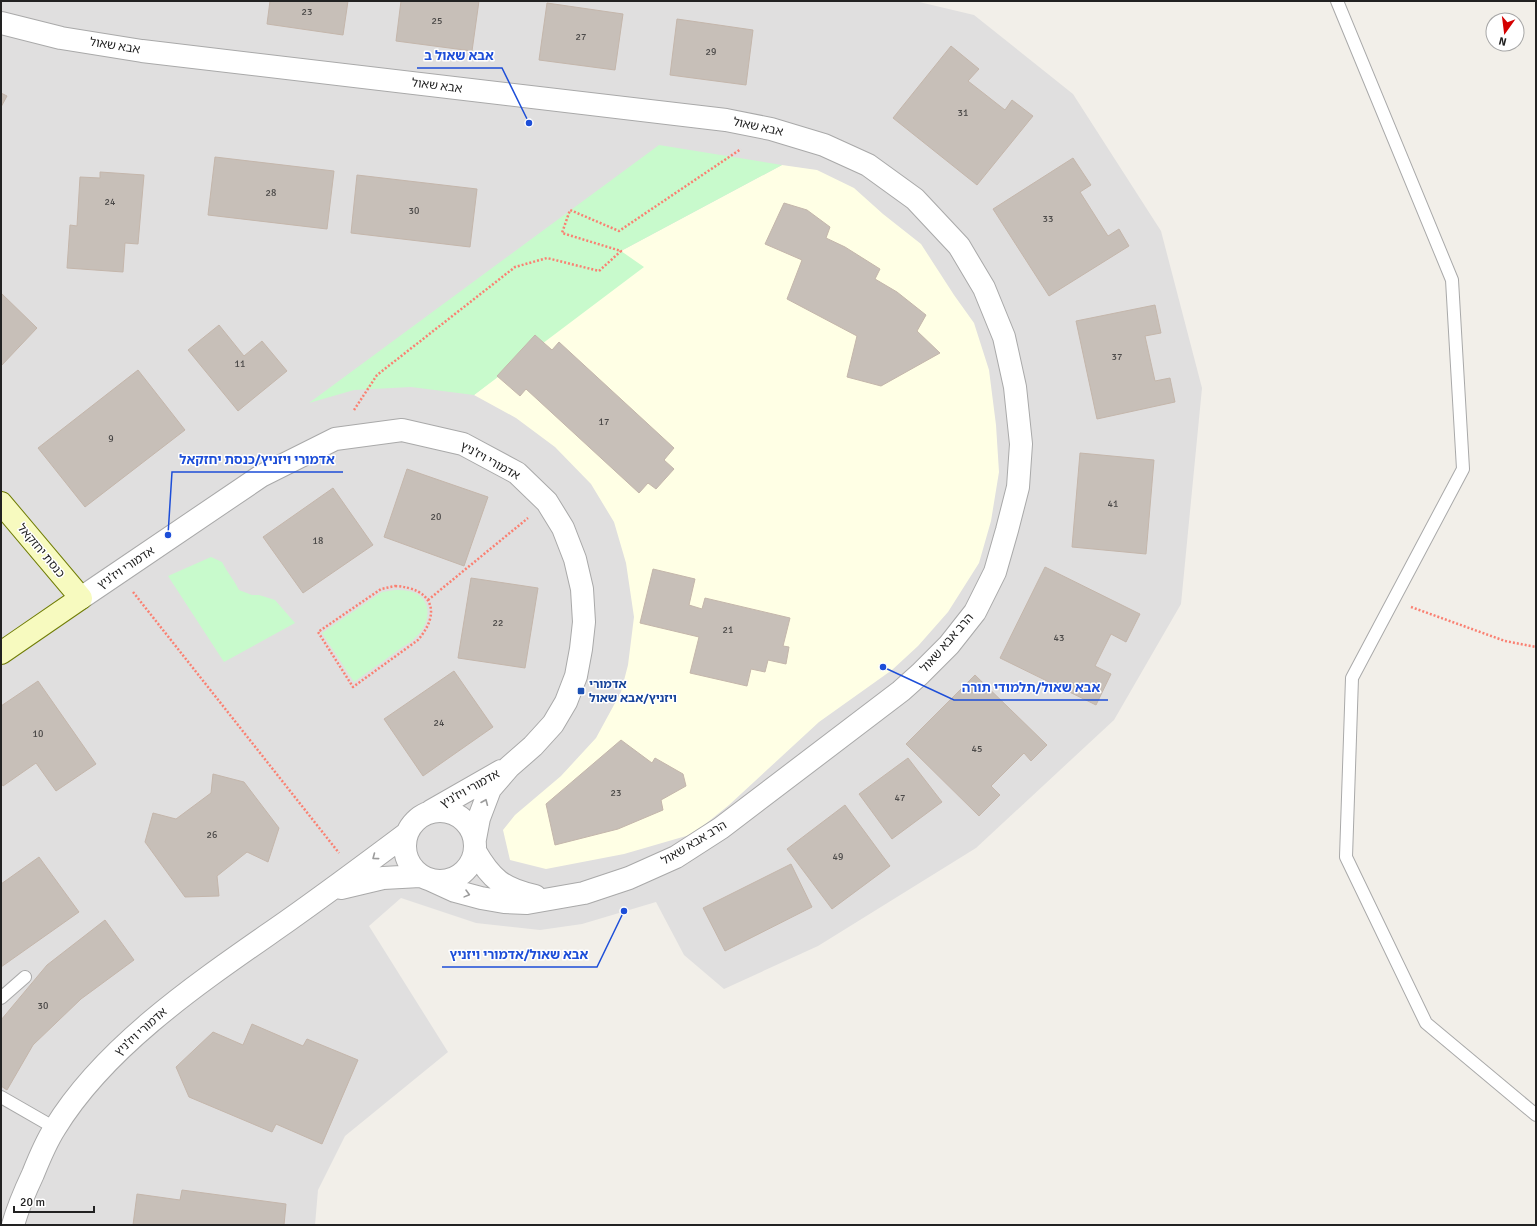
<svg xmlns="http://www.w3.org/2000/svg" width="1537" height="1226" viewBox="0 0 1537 1226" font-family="Signika,'Noto Sans Hebrew',sans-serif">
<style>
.residential{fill:#e0dfdf}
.education{fill:#ffffe5}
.park{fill:#c8facc}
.building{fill:#c7bfb8;stroke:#c4b6ab}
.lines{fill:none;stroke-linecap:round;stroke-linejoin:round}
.lane-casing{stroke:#a9a9a9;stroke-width:14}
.street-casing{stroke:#a9a9a9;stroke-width:24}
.secondary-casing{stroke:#707d05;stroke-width:24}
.path{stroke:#fa8072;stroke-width:2.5;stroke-dasharray:2 2;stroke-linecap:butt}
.lane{stroke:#fff;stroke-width:12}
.street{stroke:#fff;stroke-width:22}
.secondary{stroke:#f7fabf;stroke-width:22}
.oneway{stroke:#9c9c9c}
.transit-dot{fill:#1a4fb4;stroke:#fff;stroke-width:1.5}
.labels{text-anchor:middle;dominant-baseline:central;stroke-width:3;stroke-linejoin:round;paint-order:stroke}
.number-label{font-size:10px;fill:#4b4948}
.street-label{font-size:12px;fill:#222;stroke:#fff}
.transit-label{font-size:12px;font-weight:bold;fill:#164399;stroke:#fff;text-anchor:start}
.leader{fill:none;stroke:#1d4ed8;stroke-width:1.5}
.callout-dot{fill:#1d4ed8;stroke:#fff;stroke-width:1.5}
.callout-label{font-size:13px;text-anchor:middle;font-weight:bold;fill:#1d4ed8;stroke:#fff;stroke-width:3;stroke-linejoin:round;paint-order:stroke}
</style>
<rect width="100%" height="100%" fill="#f2efe9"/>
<path class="residential" d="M1,1H915L974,15L1073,94L1161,231L1202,388L1181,604L1114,720L976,848L818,946L724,989L684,955L656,902L582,924L540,930L476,923L401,898L369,926L448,1052L345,1136L318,1190L315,1225H1Z"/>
<path class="education" d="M782,165L817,170L854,188L883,214L921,244L954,295L974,323L989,370L996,425L999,472L991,521L979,563L948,612L918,646L892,670L819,722L729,805L693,834L624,854L546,869L510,860L503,830L515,815L561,776L596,738L621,692L628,665L634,617L626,563L614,522L591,484L555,447L516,418L474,395L635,268L621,251Z"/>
<path class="park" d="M659,145L782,165L621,251L644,267L474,395L411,387L354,390L309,403Z
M211,557L222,562C227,572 234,580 239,590L252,595H259L275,600L295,623L224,662L168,576Z
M395,590C406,590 419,591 425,602C430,611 427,623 421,631C415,640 405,645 397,651C383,661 368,672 354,682L322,633L382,592Z"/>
<path class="building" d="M270,1H348L343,35L267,24Z
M401,1H479L472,51L396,41Z
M547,3L623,14L615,70L539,60Z
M677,19L753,30L746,85L670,75Z
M951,46L979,69L968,81L1005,110L1012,100L1033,116L977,185L893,118Z
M1,93L7,96L1,107Z
M215,157L334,171L327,229L208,215Z
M1073,158L1091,185L1080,192L1108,236L1119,229L1129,246L1049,296L993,209Z
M100,172L144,175L138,244L125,243L123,272L67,268L70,225L77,226L80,177L100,178Z
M357,175L477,189L470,247L351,233Z
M784,203L807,210L830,227L826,238L845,247L880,269L875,279L897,292L926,315L917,331L940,353L881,386L847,377L857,336L787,299L802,260L765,244Z
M1,293L37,328L1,366Z
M1155,305L1161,333L1145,336L1155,381L1170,378L1175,402L1097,419L1076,321Z
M219,325L244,356L262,341L287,371L238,411L188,350Z
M535,335L552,350L559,342L674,448L664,460L674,469L656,489L648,483L639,493L526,389L520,396L497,376Z
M138,370L185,430L85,507L38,448Z
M1080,453L1154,460L1146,554L1072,547Z
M407,469L488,497L464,566L384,537Z
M333,488L373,545L303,593L263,537Z
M1045,567L1140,614L1126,642L1111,634L1095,666L1111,674L1096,705L1000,658Z
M653,569L695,579L689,605L702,609L705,598L790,618L783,646L789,647L786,664L768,660L765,672L751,669L747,686L690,673L699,637L640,623Z
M471,578L538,588L525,668L458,658Z
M454,671L493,727L423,776L384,719Z
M975,675L1047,745L1031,761L1024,753L991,786L1000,795L979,816L906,744Z
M38,681L96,764L56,791L36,763L3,786L1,783V706Z
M621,740L652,763L655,758L683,774L686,786L661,800L663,810L618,829L555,845L546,804Z
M908,758L942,802L892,839L859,794Z
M213,774L244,782L279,828L268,862L247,852L217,876L219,896L185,897L145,842L153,813L176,819L211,793Z
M845,805L890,866L832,909L787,849Z
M39,857L79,912L1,967V884Z
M791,864L812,907L725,951L703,908Z
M105,920L134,960L81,999L33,1045L7,1090L1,1086V1020L47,965Z
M252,1024L303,1046L307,1039L358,1060L322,1144L276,1124L272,1132L189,1097L176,1067L213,1032L243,1045Z
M182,1190L286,1204L284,1225H133L137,1194L180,1200Z"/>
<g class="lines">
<g class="lane-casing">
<path id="lane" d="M1337,1L1452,280L1463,469L1352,678L1346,857L1426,1023L1536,1115
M1,998L25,977
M1,1097L55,1128"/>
</g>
<g class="street-casing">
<path id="street" d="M1,23L61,38L142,51L726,120L771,129L824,145L868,165L915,199L959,246L984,288L1004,337L1015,387L1021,444L1018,487L1007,530L995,572L975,612L949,645L920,674L901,691L721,828L676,857L629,878L584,893L527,903L504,902L481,898L455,891L431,880
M81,598L261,476L335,439L402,430L463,444L517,473L547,502L563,528L575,559L582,589L584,622L581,649L576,676L566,702L553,724L533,746L509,767L490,789L479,818L475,839
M405 846a35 35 0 1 1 70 0a35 35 0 1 1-70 0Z
M431,811L501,771
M475,851C491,879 503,889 535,896
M341,888L383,878L420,876
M13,1225C18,1207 25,1191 33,1174C39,1159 46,1142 55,1128C107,1043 206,978 286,922C327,893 366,864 406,834"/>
</g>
<g class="secondary-casing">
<path id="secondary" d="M1,503L81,598L1,653"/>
</g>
<path class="path" d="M354,410L377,375L515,267L547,258L599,271L621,251L562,233L570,210L619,231L741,149
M395,586C432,588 442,612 418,640L353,687L318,632L381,589Z
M133,592L339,853
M428,600L528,518
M1411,607L1505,641L1536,647"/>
<use href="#lane" class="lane"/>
<use href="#street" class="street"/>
<use href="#secondary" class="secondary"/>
</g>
<defs><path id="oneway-chevron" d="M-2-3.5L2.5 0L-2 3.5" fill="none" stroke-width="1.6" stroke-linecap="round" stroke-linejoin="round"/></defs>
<g class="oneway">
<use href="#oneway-chevron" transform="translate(485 802) rotate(-67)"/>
<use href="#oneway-chevron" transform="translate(375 857) rotate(143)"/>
<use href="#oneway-chevron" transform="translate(467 894) rotate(15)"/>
</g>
<rect class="transit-dot" x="577" y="687" width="8" height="8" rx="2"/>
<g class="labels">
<g class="number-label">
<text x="307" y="12">23</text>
<text x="437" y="21">25</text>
<text x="581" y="37">27</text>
<text x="711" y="52">29</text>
<text x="963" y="113">31</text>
<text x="271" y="193">28</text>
<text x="110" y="202">24</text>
<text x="414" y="211">30</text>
<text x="1048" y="219">33</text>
<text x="1117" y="357">37</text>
<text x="240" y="364">11</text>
<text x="604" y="422">17</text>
<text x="111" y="439">9</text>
<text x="1113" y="504">41</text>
<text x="436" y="517">20</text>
<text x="318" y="541">18</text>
<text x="498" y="623">22</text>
<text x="728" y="630">21</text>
<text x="1059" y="638">43</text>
<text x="439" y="723">24</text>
<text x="38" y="734">10</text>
<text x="977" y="749">45</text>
<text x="616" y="793">23</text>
<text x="900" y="798">47</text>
<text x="212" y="835">26</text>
<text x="838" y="857">49</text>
<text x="43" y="1006">30</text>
</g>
<g class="street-label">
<text transform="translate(115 46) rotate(9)">אבא שאול</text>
<text transform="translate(437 86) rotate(7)">אבא שאול</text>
<text transform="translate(758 127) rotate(12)">אבא שאול</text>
<text transform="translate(490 461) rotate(29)">אדמורי ויז'ניץ</text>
<text transform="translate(41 551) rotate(50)">כנסת יחזקאל</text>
<text transform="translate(126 568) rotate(-34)">אדמורי ויז'ניץ</text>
<text transform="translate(947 643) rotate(-49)">הרב אבא שאול</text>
<text transform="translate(470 789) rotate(-29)">אדמורי ויז'ניץ</text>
<text transform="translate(694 843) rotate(-31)">הרב אבא שאול</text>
<text transform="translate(141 1032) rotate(-42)">אדמורי ויז'ניץ</text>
</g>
<g class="transit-label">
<text x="589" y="684">אדמורי<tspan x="589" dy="14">ויזניץ/אבא שאול</tspan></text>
</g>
</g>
<path class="leader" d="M529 123L502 68H417M168 535L172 472H343M883 667L954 700H1108M624 911L597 967H442"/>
<g class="callout-dot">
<circle cx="529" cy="123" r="4"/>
<circle cx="168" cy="535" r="4"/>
<circle cx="883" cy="667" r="4"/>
<circle cx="624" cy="911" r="4"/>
</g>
<g class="callout-label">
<text x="459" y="60">אבא שאול ב</text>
<text x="257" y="464">אדמורי ויזניץ/כנסת יחזקאל</text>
<text x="1031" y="692">אבא שאול/תלמודי תורה</text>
<text x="519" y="959">אבא שאול/אדמורי ויזניץ</text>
</g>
<rect width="1537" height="1226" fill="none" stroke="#222222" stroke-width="4"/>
<g transform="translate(1505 32) rotate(194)"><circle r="19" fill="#ffffff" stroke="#a7a7a7"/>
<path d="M0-3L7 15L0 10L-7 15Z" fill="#d40000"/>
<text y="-6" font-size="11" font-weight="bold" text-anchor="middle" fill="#222222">N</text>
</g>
<path d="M14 1206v6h80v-6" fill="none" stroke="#222222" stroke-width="2"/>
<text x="20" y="1206" font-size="12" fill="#222222" stroke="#ffffff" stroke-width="3" paint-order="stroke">20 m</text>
</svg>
